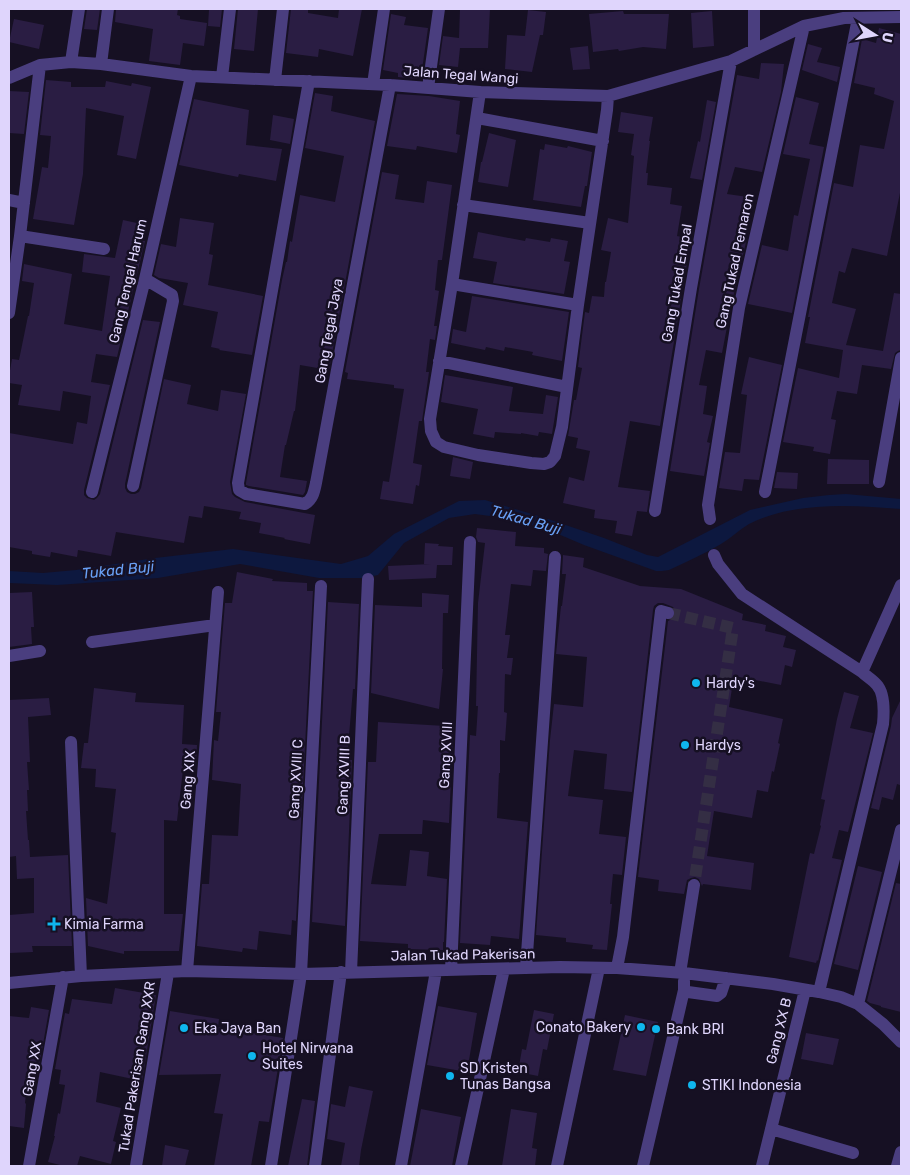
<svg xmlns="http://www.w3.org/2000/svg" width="910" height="1175" viewBox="0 0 910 1175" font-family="Rubik,sans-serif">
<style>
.water{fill:#0d183f}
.building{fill:#2a1d43}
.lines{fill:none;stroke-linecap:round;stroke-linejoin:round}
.minor-tunnel{stroke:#342e44;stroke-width:12;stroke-dasharray:12 6;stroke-linecap:butt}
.minor{stroke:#4a3e7f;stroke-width:12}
.poi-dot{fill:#0fb6ee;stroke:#161023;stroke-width:2}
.labels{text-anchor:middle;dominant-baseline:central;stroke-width:5;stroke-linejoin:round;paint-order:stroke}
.street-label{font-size:14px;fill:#dfd5fc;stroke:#161023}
.poi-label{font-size:14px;fill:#dfd5fc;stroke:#161023;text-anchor:start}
.water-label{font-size:15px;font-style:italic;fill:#69a0f5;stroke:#161023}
</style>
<rect width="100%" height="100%" fill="#161023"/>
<path class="water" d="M846,494L901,499V509C852,505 795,501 749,524C739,530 731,538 721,544C704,554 686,562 669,570L662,571H656L584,545L551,531L512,519L475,514L449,518L404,543L378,575L364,578H319L240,564L158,578L57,585L9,583V571L43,573L76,570L155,558L233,549L341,564L368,556L394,534L459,501L485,500L542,517L604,538L647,555L658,557L750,510L803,498L829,495Z"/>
<path class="building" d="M87,9H100L97,30L84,29Z
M116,9H178L177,15L180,16V19L207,23L204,46L183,43L180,65L149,61L153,29L115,22Z
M209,9H222L220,27L208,26Z
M238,9H258L254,51L234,49Z
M291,9H308V13L338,18L339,9H362L353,56L319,49L318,57L286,53Z
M460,9H490L488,48H460L458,67L439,65L443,36L459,38Z
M528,10L546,12L543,35H540L532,72L505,69L507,35L525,36Z
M623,11L624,14H669L666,49L643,47L619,51L618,49L593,52L589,14Z
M712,11L714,46L693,48L691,13Z
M391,14L406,17L404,25L428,28L423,63L419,79L398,77V73L383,70Z
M14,19L44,25L39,49L9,42Z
M879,28L901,34V188L887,256L852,248L845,273L839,271L832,303L856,309L846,345L883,351L894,293L901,294V350L898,351L895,353L891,369L862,365L857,394L837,391L831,419L836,420L830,454L813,451L814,447L783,442L798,368L839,378L843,350L805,343L810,317H808L834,183L853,187L860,145L884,149L894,101L874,94L875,88L854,83L862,39L876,43Z
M808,44L822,48L817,62L840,67L837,82L802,70Z
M588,46L590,69L573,70L570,48Z
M761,63L784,64L781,92L762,172L735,167L727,194L748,197L741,241L746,242L731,306L722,353L706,350L699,385L707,386L703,414L713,416L707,442L710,443L704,476L670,471L699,289L737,75L759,79Z
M46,80L71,82V87H105L106,81L131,86L132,83L151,87L136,159L117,155L124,116L86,108L83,174L74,225L33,219L42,167L48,168L51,136L40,135Z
M9,91L29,92L24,134L9,133Z
M315,93L333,96L331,111L375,121L329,370L300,365L295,411H294L286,445H285L280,477L307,481L305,492L303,495L249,486L246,485V483L282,280L286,262H287L290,241L292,242L300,195L335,202L344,156L305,148Z
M397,94L429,96L460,101L456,134L460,135L457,153L417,146L416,150L387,146Z
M796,97L819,103L809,144L824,147L792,313L748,304L762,245L788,251L794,215L798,216L810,159L783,154Z
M194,99L249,110L246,145L282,149L276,181L239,174L238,177L179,165Z
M707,100L716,102L702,180L690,178L698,141L700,142Z
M621,112L653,117L649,141H650L646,173H648L647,185L672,188L670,204L682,206L677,236L691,239L660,426L630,421L618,487L650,491L647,512L637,511L632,536L615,533L617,521L594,518L595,510L563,503L569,477L584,481L590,451L576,448L578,438L568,436L574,400H576L582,368L578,367L585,312L589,313L592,296L604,297L605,282H606L611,252L601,250L608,218L628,223L634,156L631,155L634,134L618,132Z
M273,115L294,119L290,144L270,140Z
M489,133L516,140L508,187L478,182L481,162H482Z
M545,144L567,148L568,146L592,152L587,186H585L581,207L533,200L540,149L544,150Z
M382,172L399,175L395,199L424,203L427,181L452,185L442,260H438L435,290L439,291L434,326H437L435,340L430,339L426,372H429L422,421H419L413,463L422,465L419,486L416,485L413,504L380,499L383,481L389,482L404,389L394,388V385L347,379L348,373L345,372Z
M180,218L214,223L209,254L213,255L208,285L263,296L252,355L219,350L220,349L211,347L218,312L183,305L188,283L159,278L154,275L161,244L176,247Z
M123,220L146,225L142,241H145L117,357L96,354L91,382L110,385L84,490V495L87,498L94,500L97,498L100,494L143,320L160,322L125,484V488L127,492L131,494H135L139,492L141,488L164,379L191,385L187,404L218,411L221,390L246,394L230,482L232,494L235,497L245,502L315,515L310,544L284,539L285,538L259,533L261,523L239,519L241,512L204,506L202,518L189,516L184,543L116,532L111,556L78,550L77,557L51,552L50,557L32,554V551L9,547V433L73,444L77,422L87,424L91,396L63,391L60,411L18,405L22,385L9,383V376L12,359L19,360L28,316H29L34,283L22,281L24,264L72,274L64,324L102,331L110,276L82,272L84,254L115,258Z
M478,232L525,241L526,238L550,242L551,238L568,241L564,261L570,262L564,294L493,283L497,262L473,258Z
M472,296L569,312L562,361L532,355L533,352L505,347L504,351L486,347L485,350L451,343L453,329L466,332Z
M749,357L782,365L759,480L744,479L742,491L719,488L725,452L740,453L747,395L741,394Z
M445,375L513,387L509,411L543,414L546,395L558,397L552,434L539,432L538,436L521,433V434L495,432L494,438L473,434L478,409L441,402Z
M453,457L473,462L470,479L450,476Z
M828,459L869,460V484H827Z
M777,472L798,473L797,489L774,488Z
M477,528L516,532L515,546L544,548V553L548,554L546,571L533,570L531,586L511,584L505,635H510L507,658H513L511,675L505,674L504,712L507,713L505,741L500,740V773H499L497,818L528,822L519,939L491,936L490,945L460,943L470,735L476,736L478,706H476L478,603L485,543L478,542L476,537Z
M425,543L439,544L438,546L453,547L452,565H437L436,578L389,580L388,566L431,564H424Z
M563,555L584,558L583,567L640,586L681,589L743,614L742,620L766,625L765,631L786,636L783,647L796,650L792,667L785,665L781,685L734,676L729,707L783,719L778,743L780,744L774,772L772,771L768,792L757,790L752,818L714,811L707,856L754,863L751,890L703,884L702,886L699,879L695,877L691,878L687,880L684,894L658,891L659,880L638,877L668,621L674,618L676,612L673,607L663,603H658L654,606L653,610L632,792L604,789L607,754L574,750L568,796L603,800L599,834L626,837L622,875L613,874L610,904H612L607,950L592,949L593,945L566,942V938L536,935L550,740L554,704L583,707L587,657L556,654L561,606H562L566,574H562Z
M237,572L273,579L272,581L307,583V591H313L296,921L292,920L291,935L259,931L257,950L243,948L242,952L197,946L202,884H209L212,835L238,836L241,784L212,780L214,740L218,741L221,712H216L225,603H232Z
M32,592L34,627H31L32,644L9,647V593Z
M422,593L449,595L448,613H443L442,669H443L439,709L371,693L375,605L422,607Z
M328,602L359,604L355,689H353L347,759L352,760L345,926L312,922Z
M94,688L136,693L135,702L184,705L182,744L197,745L196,762L184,761L177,821L164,820V914H183L179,951H124V954L88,946L86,898L107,904L116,833L111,832L116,789L95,787L96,769L81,768L84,743H88Z
M844,692L859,696L850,728L873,733L848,832L839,830L832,858L842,860L818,961L817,960L816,963L789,957L810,853L814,854L821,826L820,825L825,800L821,799L837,719Z
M49,698L51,715L28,717L30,762H27L29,790H27L28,811H26L28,840H29L30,857L68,855L72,946H32L33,952L9,953V915L34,913V878L17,879L16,856L9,857V700Z
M901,699V777L900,785L897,784L893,800L882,797L879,810L871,808L891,726L892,718Z
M378,722L445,726V733L453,734L449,823L423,820L422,834H379L371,884L406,886L410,850L429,852L427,876L447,879L444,942H443V950L408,949V944L360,941L368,762H376Z
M858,866L882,872L858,970L834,964Z
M896,883L901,884V1012L881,1007V1006L870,1003L867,1001Z
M115,988L156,995L142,1081L100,1072L96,1102L121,1108L113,1141L116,1142L111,1164L80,1156L77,1166H64L48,1162L55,1136H54L58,1113L60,1114L65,1085L59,1084L61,1070L55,1069L65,1013L69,1014L72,999L112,1004Z
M438,1006L477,1013L467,1072L427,1065Z
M31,1007L49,1010L39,1067L29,1065L25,1103L26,1104L24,1128L9,1126V1016L29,1018Z
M534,1010L554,1014L547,1050L543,1049L538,1076L518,1072L522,1049L526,1050Z
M170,1011L219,1019L218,1027L283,1038L269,1122L259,1121L251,1166H214L223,1114L214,1113L221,1074L159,1075Z
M625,1015L658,1022L646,1076L613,1070Z
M806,1033L839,1039L833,1065L801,1059Z
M349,1086L373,1091L361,1150L359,1166H341L345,1143L327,1139L331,1104L345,1107Z
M302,1099L315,1101L307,1166H288Z
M421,1109L461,1117L452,1166H410Z
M511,1109L537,1113L532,1148L537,1149L535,1166H502Z
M165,1145L189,1150L185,1166H162Z"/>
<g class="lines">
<path class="minor-tunnel" d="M668,613L733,628L694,885"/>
<path class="minor" d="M754,50V9
M71,62L79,9
M101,64L108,9
M222,77L230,9
M9,78L40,65L71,62L101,64L191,76L390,85L480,92L608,96L731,61L804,26L844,18L901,17
M275,80L283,9
M309,81L238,483L239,490L246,494L305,504C313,499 314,492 316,483L390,85
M373,84L384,9
M428,88L439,9
M480,92L452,284L430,419L431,431L436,442L444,447L478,455L531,463L544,464L550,462L555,456L562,427L578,305L607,110L608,96
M477,118L603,141
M9,200L24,203
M463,205L590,223
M20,236L104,249
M452,284L578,305
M9,313L20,236L40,65
M439,361L567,387
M879,482L901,358
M133,486L173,301L172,295L145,279
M92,492L145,279L191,76
M765,492L858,18
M655,511L691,288L731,61
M710,519L708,505L739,308L804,26
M714,555L718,564L742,594L862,672C866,676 873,680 877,685C885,694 884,713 883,724L819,992
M92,642L215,625
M9,656L40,651
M862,672L901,585
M71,742L81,976
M526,968L555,557
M617,968L623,937L661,611L668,613
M451,970L470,542
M187,971L218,592
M351,972L368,579
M680,973L694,885
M684,981V990L688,992L717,996L721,993L726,978
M9,983L81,976L187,971L301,974L560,967L617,968L684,973L773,984L819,992L841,997L858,1004L883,1024L901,1042
M858,1004L901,830
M771,1129L853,1153
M29,1166L63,977
M136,1166L168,973
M271,1166L301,974L321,586
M315,1166L341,972
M401,1166L436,971
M461,1166L504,969
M557,1166L599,968
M643,1166L684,990
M762,1166L805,990
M897,1166L901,1152"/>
</g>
<g class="poi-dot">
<circle cx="696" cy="683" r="5"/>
<circle cx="685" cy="745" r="5"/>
<path d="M51.5 916.5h5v5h5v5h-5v5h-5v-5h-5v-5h5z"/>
<circle cx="641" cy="1027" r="5"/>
<circle cx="184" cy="1028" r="5"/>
<circle cx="656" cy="1029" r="5"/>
<circle cx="252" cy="1056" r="5"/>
<circle cx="450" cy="1076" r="5"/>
<circle cx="692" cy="1085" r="5"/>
</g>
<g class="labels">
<g class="street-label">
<text transform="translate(461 75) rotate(4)">Jalan Tegal Wangi</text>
<text transform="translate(735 261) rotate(-78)">Gang Tukad Pemaron</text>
<text transform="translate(128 281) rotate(-77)">Gang Tengal Harum</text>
<text transform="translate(677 283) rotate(-80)">Gang Tukad Empal</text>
<text transform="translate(329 331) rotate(-80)">Gang Tegal Jaya</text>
<text transform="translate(446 755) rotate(-87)">Gang XVIII</text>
<text transform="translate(344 775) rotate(-88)">Gang XVIII B</text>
<text transform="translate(296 779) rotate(-87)">Gang XVIII C</text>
<text transform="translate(188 780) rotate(-85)">Gang XIX</text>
<text transform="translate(463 955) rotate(-1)">Jalan Tukad Pakerisan</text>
<text transform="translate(779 1031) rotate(-76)">Gang XX B</text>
<text transform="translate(137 1067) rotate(-81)">Tukad Pakerisan Gang XXR</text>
<text transform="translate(32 1069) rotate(-80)">Gang XX</text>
</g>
<g class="poi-label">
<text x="706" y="683">Hardy's</text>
<text x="695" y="745">Hardys</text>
<text x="64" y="924">Kimia Farma</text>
<text x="631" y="1027" text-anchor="end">Conato Bakery</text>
<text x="194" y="1028">Eka Jaya Ban</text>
<text x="666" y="1029">Bank BRI</text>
<text x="262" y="1048">Hotel Nirwana<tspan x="262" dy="16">Suites</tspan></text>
<text x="460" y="1068">SD Kristen<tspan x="460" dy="16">Tunas Bangsa</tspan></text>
<text x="702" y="1085">STIKI Indonesia</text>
</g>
<g class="water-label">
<text transform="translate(526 520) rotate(16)">Tukad Buji</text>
<text transform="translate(118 570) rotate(-6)">Tukad Buji</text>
</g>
</g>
<rect width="910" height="1175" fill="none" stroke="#dfd5fc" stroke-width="20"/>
<g transform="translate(875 35) rotate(101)" stroke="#161023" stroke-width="4" paint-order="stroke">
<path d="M0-4L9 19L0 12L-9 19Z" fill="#dfd5fc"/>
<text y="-8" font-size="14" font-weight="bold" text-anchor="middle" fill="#dfd5fc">U</text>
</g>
</svg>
